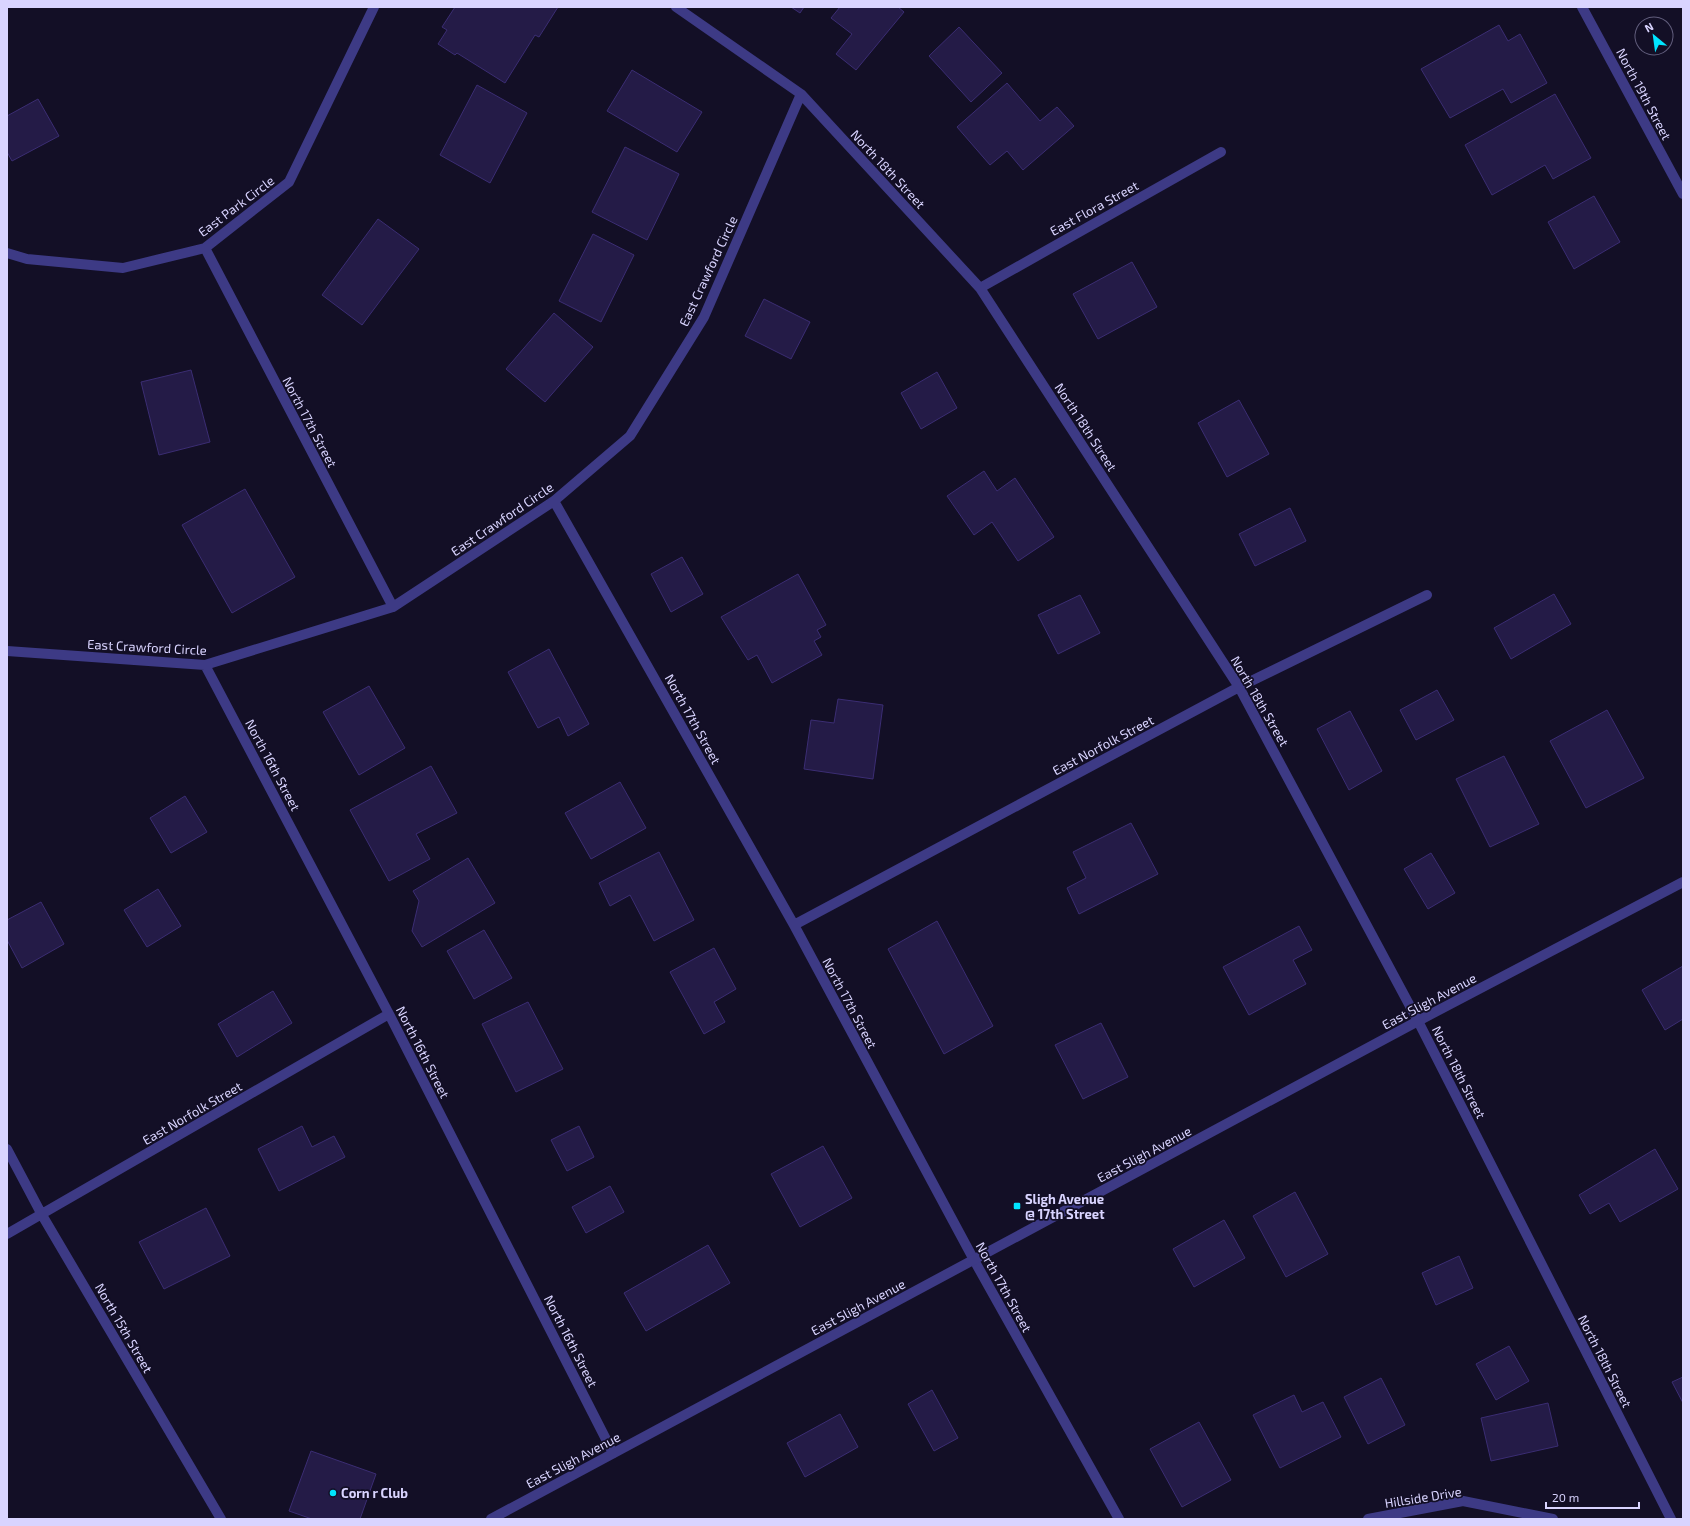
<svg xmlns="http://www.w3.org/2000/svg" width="1690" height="1526" viewBox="0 0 1690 1526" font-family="'Exo 2',sans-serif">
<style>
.building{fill:#241b47;stroke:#3b2d73}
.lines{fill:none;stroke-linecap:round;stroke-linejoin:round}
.minor{stroke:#3d3a85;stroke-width:10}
.tertiary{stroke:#3d3a85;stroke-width:10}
.poi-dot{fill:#00e5ff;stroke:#130f26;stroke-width:1.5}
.labels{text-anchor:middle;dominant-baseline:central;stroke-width:3.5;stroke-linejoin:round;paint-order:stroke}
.street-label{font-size:13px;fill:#d9d4ff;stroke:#130f26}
.poi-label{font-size:13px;font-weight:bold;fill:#d9d4ff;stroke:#130f26;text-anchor:start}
</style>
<rect width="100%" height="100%" fill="#130f26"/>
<path class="building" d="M455,7H558L539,37L535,35L505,83L457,53L455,55L438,44L447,30L442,27Z
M791,7H804L800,13Z
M840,7H898L904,12L856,70L836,54L852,34L831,18Z
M1499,25L1508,41L1520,34L1547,83L1511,103L1503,89L1450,118L1421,69Z
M959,27L1002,73L971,102L929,56Z
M632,70L702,112L677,152L607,111Z
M1007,83L1040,121L1057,107L1074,126L1023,170L1007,151L990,165L957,127Z
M477,85L527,113L490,183L440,155Z
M1555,94L1591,158L1553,179L1545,165L1492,195L1465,145Z
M38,99L59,136L12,161L7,152V116Z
M625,147L679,174L647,240L592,212Z
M1594,196L1620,242L1574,269L1548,222Z
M378,219L419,249L362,325L322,295Z
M593,234L634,255L601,322L559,301Z
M1132,262L1157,307L1098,339L1073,294Z
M764,299L810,322L791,359L745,336Z
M554,313L593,347L545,402L506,369Z
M191,370L210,442L159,455L141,382Z
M937,372L957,408L921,429L901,393Z
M1239,400L1269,454L1227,477L1198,423Z
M984,471L997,491L1015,478L1054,537L1018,561L992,522L974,535L947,496Z
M245,489L295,577L232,613L182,525Z
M1290,508L1306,541L1255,566L1239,534Z
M682,557L703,594L671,612L651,574Z
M798,574L826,625L817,630L821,637L814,641L822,655L772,683L757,655L748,660L721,617Z
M1554,594L1571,624L1511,659L1494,628Z
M1080,595L1100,633L1058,654L1038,615Z
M549,649L589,724L568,736L559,717L538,728L508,672Z
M369,686L405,748L359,775L323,712Z
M1437,690L1454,720L1416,740L1400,710Z
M838,699L883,705L873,779L804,769L811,720L834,723Z
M1607,710L1644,778L1586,808L1550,741Z
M1350,711L1382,771L1349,790L1317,729Z
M1504,756L1539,824L1490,847L1456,779Z
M431,766L457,813L416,834L430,859L389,881L350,810Z
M620,782L646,828L591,859L565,813Z
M185,796L207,832L171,853L150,818Z
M1131,823L1158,874L1079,914L1067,888L1086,878L1073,852Z
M659,852L694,920L654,941L630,895L610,906L599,883Z
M1431,853L1455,893L1428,909L1404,869Z
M468,858L495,903L422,947L412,931L419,901L413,891Z
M158,889L181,926L147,947L124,910Z
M41,902L64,944L22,968L7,940V920Z
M937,921L993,1026L944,1054L888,949Z
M1299,926L1312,950L1293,960L1306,984L1249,1015L1223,967Z
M484,930L512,978L474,999L447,951Z
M714,948L736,989L714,1002L725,1022L704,1034L670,972Z
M1683,966V1019L1665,1030L1642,990Z
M273,991L292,1023L237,1057L218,1024Z
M528,1002L563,1069L516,1092L482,1024Z
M1101,1023L1128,1077L1083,1099L1055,1045Z
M302,1126L312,1147L334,1136L345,1157L279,1191L258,1149Z
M579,1126L594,1157L567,1171L551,1140Z
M823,1146L852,1198L800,1227L771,1174Z
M1655,1149L1678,1189L1620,1222L1609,1203L1590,1214L1579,1195Z
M610,1186L624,1212L586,1233L572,1207Z
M1295,1192L1328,1254L1286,1277L1253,1216Z
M206,1208L230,1256L164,1289L139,1242Z
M1224,1220L1245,1258L1194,1287L1173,1249Z
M708,1245L730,1283L646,1331L624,1293Z
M1459,1256L1473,1288L1436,1305L1422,1273Z
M1509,1346L1529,1381L1496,1400L1476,1364Z
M1683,1377V1403L1672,1382Z
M1381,1378L1405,1425L1368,1444L1344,1397Z
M932,1390L958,1438L934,1451L908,1404Z
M1294,1395L1302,1412L1323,1402L1341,1437L1280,1468L1253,1415Z
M1548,1403L1558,1446L1491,1461L1481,1418Z
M840,1414L858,1447L805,1477L787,1443Z
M1199,1422L1231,1480L1182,1507L1150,1449Z
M311,1451L376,1474L360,1519H312L289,1511Z"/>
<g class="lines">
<path class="minor" d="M676,7L801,94L980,288L1239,687L1418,1021L1671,1519
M1582,7L1683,194
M205,248L393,607
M7,253L27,259L123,268L205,248L289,182L374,7
M980,288L1221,152
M554,501L794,925L974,1260L1119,1519
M7,651L205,665L393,607L554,501L630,436L704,317L801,94
M205,665L389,1014L613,1453
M794,925L1239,687L1427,595
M7,1149L42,1215L221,1519
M7,1234L389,1014
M1368,1519L1463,1501L1553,1519"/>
<path class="tertiary" d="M491,1519L1418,1021L1683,882"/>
</g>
<g class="poi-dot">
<rect x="1013" y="1202" width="8" height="8" rx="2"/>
<circle cx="333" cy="1493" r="4"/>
</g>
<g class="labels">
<g class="street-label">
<text transform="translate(1644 94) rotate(62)">North 19th Street</text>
<text transform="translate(888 169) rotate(47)">North 18th Street</text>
<text transform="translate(236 206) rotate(-37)">East Park Circle</text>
<text transform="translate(1094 208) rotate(-29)">East Flora Street</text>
<text transform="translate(708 271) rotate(-65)">East Crawford Circle</text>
<text transform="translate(310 422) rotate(62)">North 17th Street</text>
<text transform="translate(1086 427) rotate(57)">North 18th Street</text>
<text transform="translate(502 519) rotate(-34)">East Crawford Circle</text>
<text transform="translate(147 647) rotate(3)">East Crawford Circle</text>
<text transform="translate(1260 701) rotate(60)">North 18th Street</text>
<text transform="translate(693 719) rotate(61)">North 17th Street</text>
<text transform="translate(1103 745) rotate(-28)">East Norfolk Street</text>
<text transform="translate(273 765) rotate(62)">North 16th Street</text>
<text transform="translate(1429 1001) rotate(-28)">East Sligh Avenue</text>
<text transform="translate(850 1003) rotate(62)">North 17th Street</text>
<text transform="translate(423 1052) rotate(63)">North 16th Street</text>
<text transform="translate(1459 1072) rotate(63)">North 18th Street</text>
<text transform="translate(192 1113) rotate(-30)">East Norfolk Street</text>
<text transform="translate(1144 1154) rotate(-28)">East Sligh Avenue</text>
<text transform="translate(1004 1287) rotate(61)">North 17th Street</text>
<text transform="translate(858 1307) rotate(-28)">East Sligh Avenue</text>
<text transform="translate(124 1328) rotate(60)">North 15th Street</text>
<text transform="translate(571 1341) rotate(63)">North 16th Street</text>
<text transform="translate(1605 1361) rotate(63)">North 18th Street</text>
<text transform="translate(573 1460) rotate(-28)">East Sligh Avenue</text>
<text transform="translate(1423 1497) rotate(-9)">Hillside Drive</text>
</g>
<g class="poi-label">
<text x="1025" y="1199">Sligh Avenue<tspan x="1025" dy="15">@ 17th Street</tspan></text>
<text x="341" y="1493">Corn r Club</text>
</g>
</g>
<rect width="1690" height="1526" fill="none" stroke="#d9d4ff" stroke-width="16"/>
<g transform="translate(1654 36) rotate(331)"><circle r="19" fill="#130f26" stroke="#625e7d"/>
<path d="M0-3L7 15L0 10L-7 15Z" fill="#00e5ff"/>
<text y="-6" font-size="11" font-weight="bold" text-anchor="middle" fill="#d9d4ff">N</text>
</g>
<path d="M1546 1502v6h93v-6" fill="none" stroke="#d9d4ff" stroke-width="2"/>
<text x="1552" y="1502" font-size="12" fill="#d9d4ff" stroke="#130f26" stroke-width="3" paint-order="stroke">20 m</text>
</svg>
